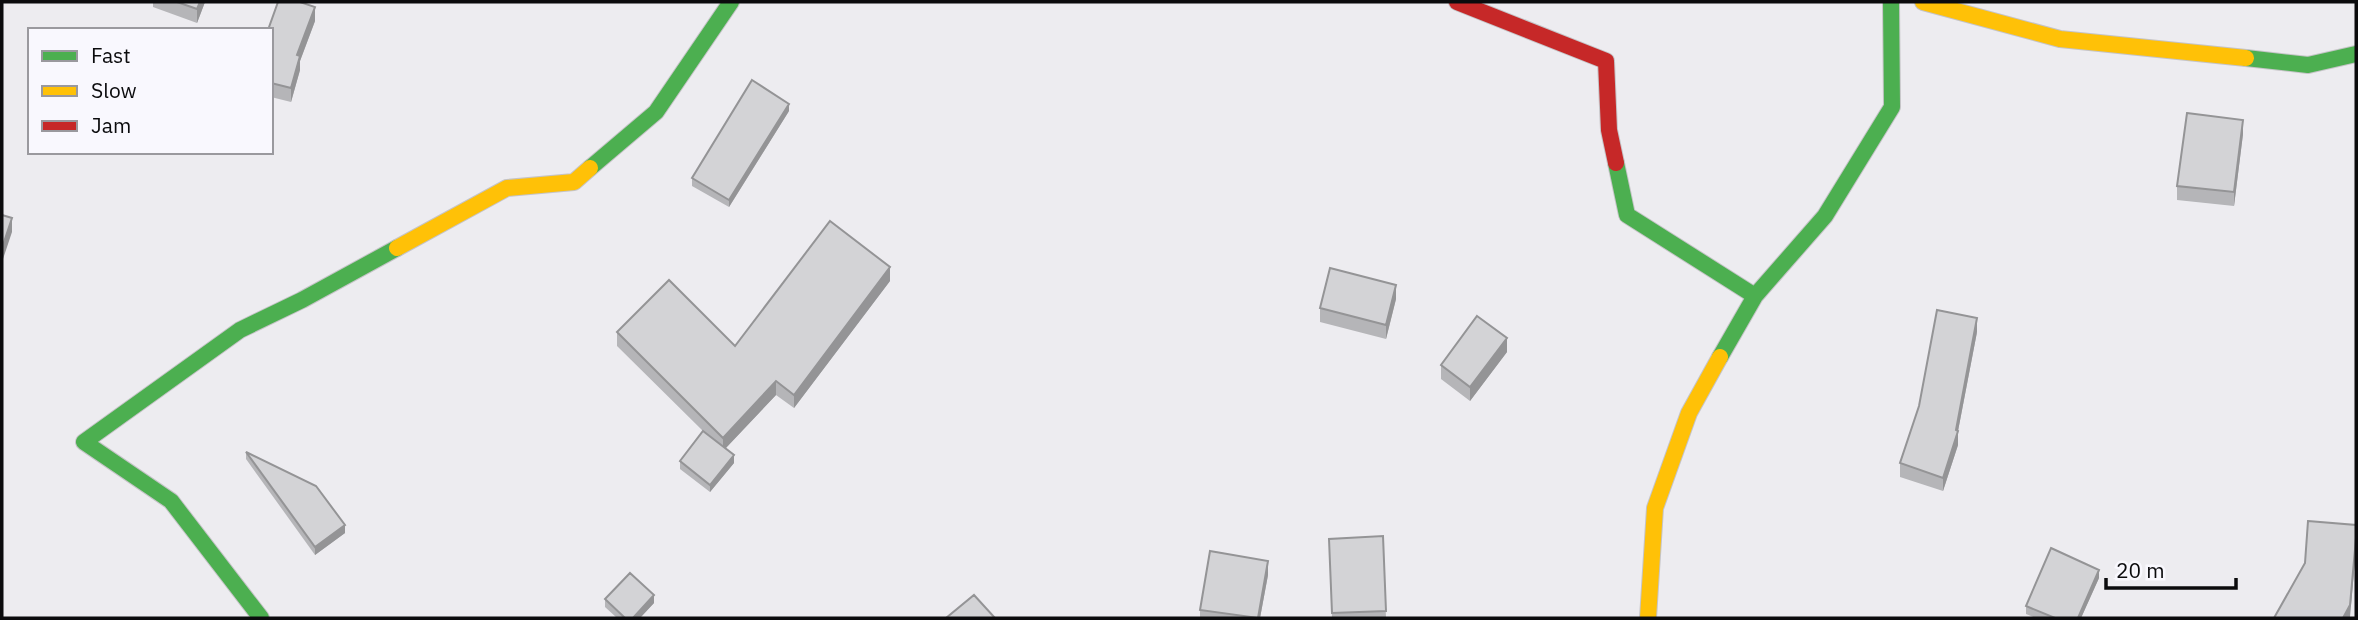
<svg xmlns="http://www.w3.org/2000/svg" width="2358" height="620" viewBox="0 0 2358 620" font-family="'IBM Plex Sans',sans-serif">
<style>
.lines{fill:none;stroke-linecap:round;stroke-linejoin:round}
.fast-casing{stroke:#c5c4c7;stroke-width:18}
.slow-casing{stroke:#c5c4c7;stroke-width:18}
.jam-casing{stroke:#c5c4c7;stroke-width:18}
.fast{stroke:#4caf50;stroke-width:16}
.slow{stroke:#ffc107;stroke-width:16}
.jam{stroke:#c62828;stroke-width:16}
.wall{fill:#b5b5b8}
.shaded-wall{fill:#949496}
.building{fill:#d3d3d6;stroke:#949496;stroke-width:2}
</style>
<rect width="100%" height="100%" fill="#edecf0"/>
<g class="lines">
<g class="fast-casing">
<path id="fast" d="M2246,58L2308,65L2356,54
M1616,163L1627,215L1755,296
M590,168L656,112L731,2
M1720,357L1755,296L1825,216L1892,107L1891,2
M261,618L171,501L84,442L240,330L302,300L397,248"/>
</g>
<g class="slow-casing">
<path id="slow" d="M1923,2L2060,39L2246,58
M397,248L507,188L574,182L590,168
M1648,618L1655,508L1689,413L1720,357"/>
</g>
<g class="jam-casing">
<path id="jam" d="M1457,2L1606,61L1609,130L1616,163"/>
</g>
<use href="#fast" class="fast"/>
<use href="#slow" class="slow"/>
<use href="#jam" class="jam"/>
</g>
<path class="wall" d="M153,2H205L197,23L153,7Z
M315,21L300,61V70L291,102L271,97V30Z
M789,111L729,207L692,186V178Z
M2243,134L2234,206L2177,200V186Z
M890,281L794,408L776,395L725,449L734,463L710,492L680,469V461L703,431L617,346V332L735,346Z
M1396,299L1386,339L1320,322V308Z
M1977,332L1958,431V445L1943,491L1900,477V463Z
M1507,352L1470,401L1441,379V365Z
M246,452L345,533L315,555L246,459Z
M1383,536L1386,618H1332L1329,539Z
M1268,575L1260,618H1200V610Z
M2099,578L2081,618H2036L2026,614V606Z
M605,599L654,603L640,618H617L605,607Z"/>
<path class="shaded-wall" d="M200,2H205L197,23V9Z
M315,7V21L300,61V70L291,102V88L297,55Z
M789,104V111L729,207V200Z
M2243,120V134L2234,206V192Z
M12,218V232L2,262V248Z
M890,267V281L794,408V395Z
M1396,285V299L1386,339V325Z
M1977,318V332L1958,431V445L1943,491V478L1956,430Z
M1507,338V352L1470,401V387Z
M776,381V395L723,451V438Z
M734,455V463L710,492V485Z
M345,525V533L315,555V547Z
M2356,538V549L2350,617L2349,618H2343Z
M1268,561V575L1260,618H1258Z
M2099,570V578L2081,618H2078Z
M654,595V603L640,618H633Z"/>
<path class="building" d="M177,2H200L197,9Z
M278,2H300L315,7L297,55L300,56L291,88L271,83V30H268Z
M752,80L789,104L729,200L692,178Z
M2187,113L2243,120L2234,192L2177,186Z
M2,215L12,218L2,248Z
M830,221L890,267L794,395L776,381L723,438L617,332L669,280L735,346Z
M1330,268L1396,285L1386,325L1320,308Z
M1937,310L1977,318L1956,430L1958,431L1943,478L1900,463L1919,406Z
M1477,316L1507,338L1470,387L1441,365Z
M703,431L734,455L710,485L680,461Z
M246,452L316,486L345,525L315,547Z
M2308,521L2356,525V538L2350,605L2343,618H2274L2305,563Z
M1383,536L1386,611L1332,613L1329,539Z
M2051,548L2099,570L2078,618H2055L2026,606Z
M1210,551L1268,561L1258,618L1200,610Z
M630,573L654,595L633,618H625L605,599Z
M974,595L995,618H946Z"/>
<rect width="2358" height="620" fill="none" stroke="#0b0b0d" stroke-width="7"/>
<rect x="28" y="28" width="245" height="126" fill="#f9f8fe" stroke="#9a999e" stroke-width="2"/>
<rect x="42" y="51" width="35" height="10" fill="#4caf50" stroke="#9a999e" stroke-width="2"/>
<text x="91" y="63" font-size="21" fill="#0b0b0d">Fast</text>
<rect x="42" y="86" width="35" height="10" fill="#ffc107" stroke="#9a999e" stroke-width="2"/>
<text x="91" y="98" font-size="21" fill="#0b0b0d">Slow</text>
<rect x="42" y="121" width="35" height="10" fill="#c62828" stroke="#9a999e" stroke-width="2"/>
<text x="91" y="133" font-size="21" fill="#0b0b0d">Jam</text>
<path d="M2106 578v10h130v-10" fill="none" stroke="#0b0b0d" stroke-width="3.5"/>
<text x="2116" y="578" font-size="21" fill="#0b0b0d" stroke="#f9f8fe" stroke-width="5" paint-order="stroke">20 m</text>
</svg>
